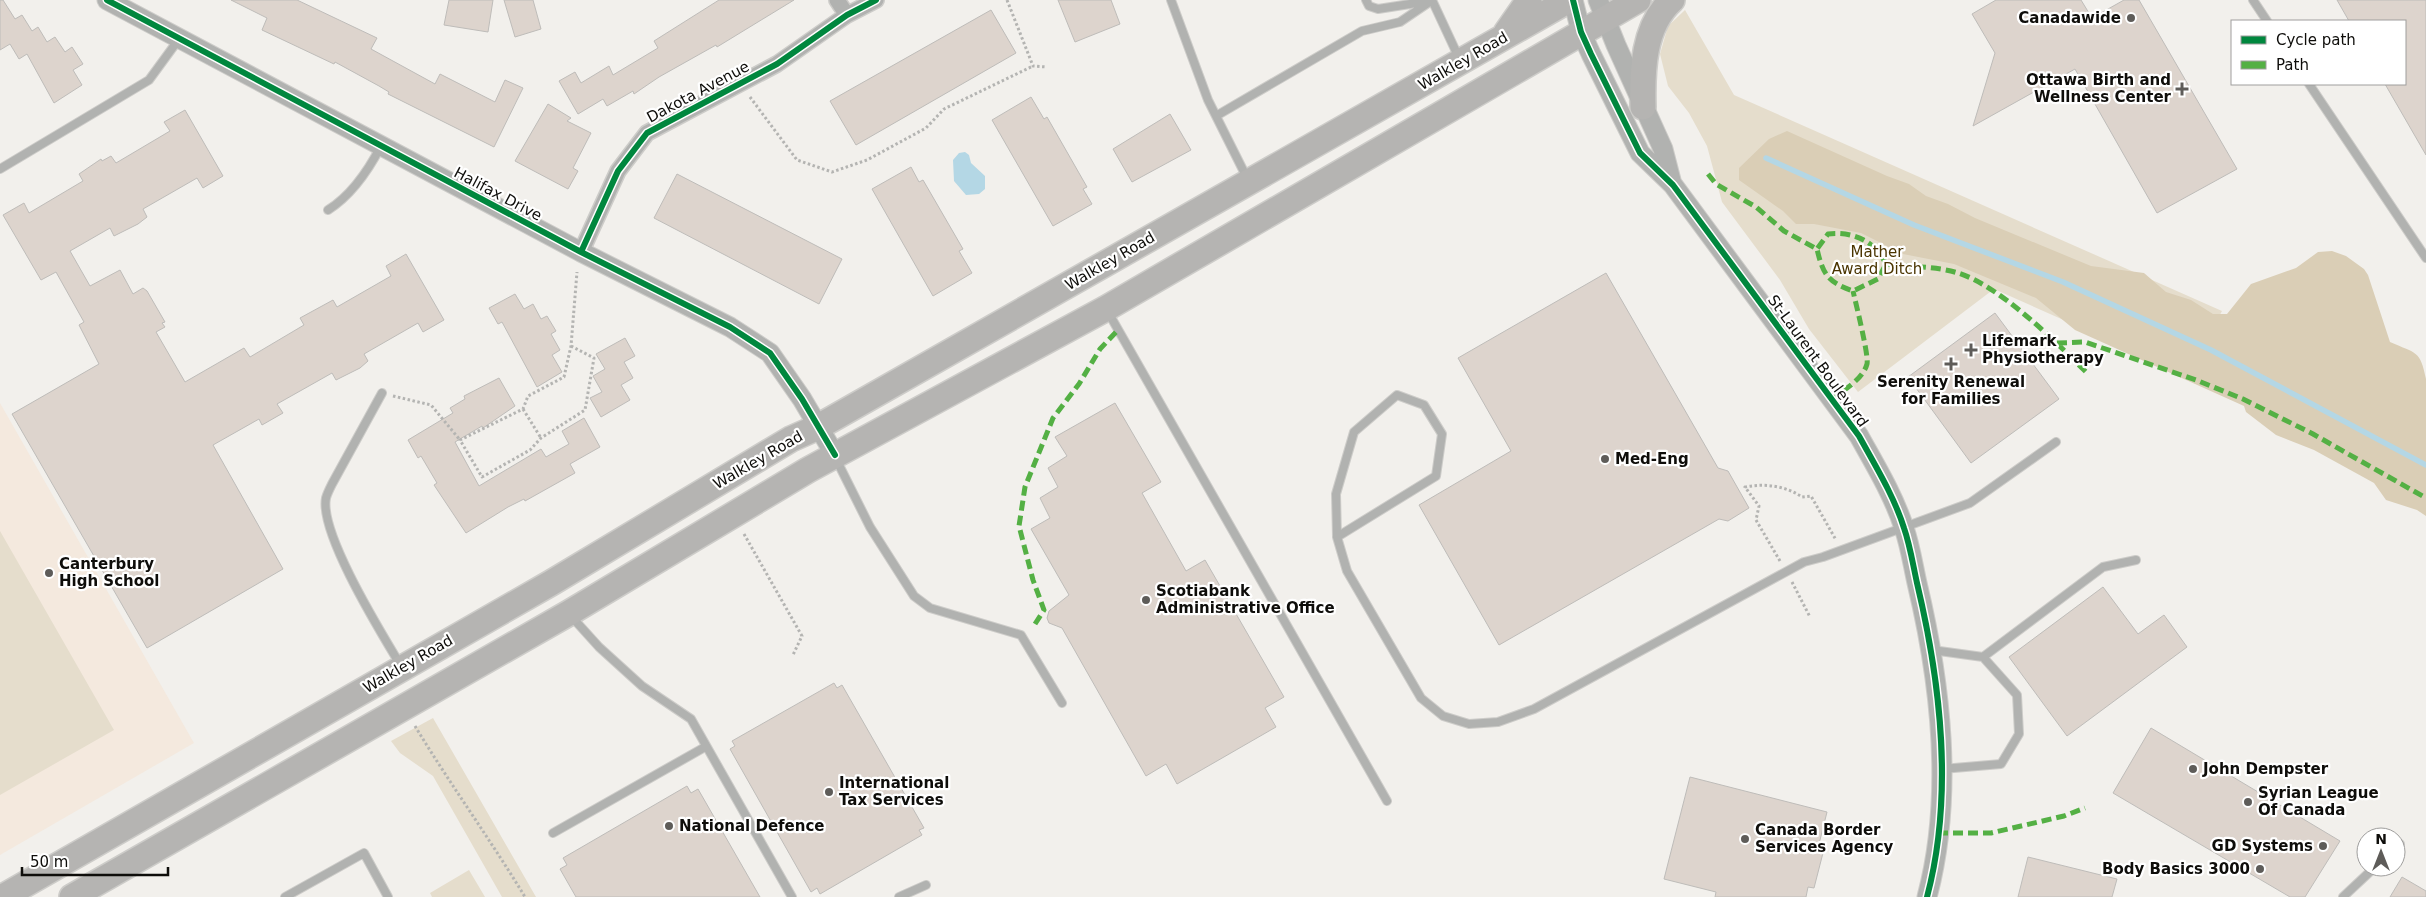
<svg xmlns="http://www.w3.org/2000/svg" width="2426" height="897" viewBox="0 0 2426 897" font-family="'DejaVu Sans',sans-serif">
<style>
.education{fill:#f4e9de}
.green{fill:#e5ddcc}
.forest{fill:#daceb6}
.water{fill:#b4d7e5}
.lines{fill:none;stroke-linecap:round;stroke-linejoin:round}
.stream{stroke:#b4d7e5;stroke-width:5.5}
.building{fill:#ddd4cd;stroke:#bebcb9}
.service-casing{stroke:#cdccc9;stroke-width:10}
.minor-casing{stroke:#cdccc9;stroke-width:18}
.tertiary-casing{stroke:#cdccc9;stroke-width:21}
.primary-casing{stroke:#cdccc9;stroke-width:28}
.path{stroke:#b4b4b2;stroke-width:3;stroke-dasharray:2.5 2.5;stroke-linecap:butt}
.service{stroke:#b1b2b0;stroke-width:8}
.minor{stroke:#b1b2b0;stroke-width:15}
.tertiary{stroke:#b1b2b0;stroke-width:19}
.primary{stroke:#b5b4b2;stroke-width:25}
.quiet{stroke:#54b044;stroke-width:5;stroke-dasharray:10 5;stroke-linecap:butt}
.cycleway-casing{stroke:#fff;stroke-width:9}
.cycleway{stroke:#00873e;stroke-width:6}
.poi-dot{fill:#5e5c59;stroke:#fff;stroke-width:2}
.labels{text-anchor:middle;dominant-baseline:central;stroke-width:4.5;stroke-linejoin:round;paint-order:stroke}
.poi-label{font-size:15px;font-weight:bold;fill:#0e0d0a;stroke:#fff;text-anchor:start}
.street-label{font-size:15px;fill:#0e0d0a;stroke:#fff}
.park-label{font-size:15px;fill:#4a3400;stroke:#fff}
</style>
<rect width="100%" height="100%" fill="#f2f0ec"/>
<path class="education" d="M0,403L194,743L0,855Z"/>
<path class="green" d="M1685,10L1734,95L2222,311L2212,329L2237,397L1994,289L1858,392L1809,329L1780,280L1722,202L1707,146L1689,113L1668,86L1660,54L1668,26Z
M0,531L114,730L0,795Z
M433,718L536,897H502L433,776L400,753L391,741Z
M469,870L485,897H432L430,893Z"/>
<path class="forest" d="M1787,131L1887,176L1909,184L1926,196L1948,204L1975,218L2091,266L2144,273L2166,292L2191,300L2213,314H2227L2251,284L2296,268L2318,252L2332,251L2346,256L2364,269L2368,275L2390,342C2417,354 2420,350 2426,379V516L2417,510L2386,500L2374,483L2314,450L2276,435L2246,412L2244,406L2075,330L2036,298L1954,264L1903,254L1861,233L1814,224H1796L1783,211L1739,180V168L1769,139Z"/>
<path class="water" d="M965,152L969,155L971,163L985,176V189L979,194L966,195L954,181L953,160L959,153Z"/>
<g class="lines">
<path class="stream" d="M1766,158L1914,225L2063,282L2211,350L2426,465"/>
</g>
<path class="building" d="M0,0H3L15,19L22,15L32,31L38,27L47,42L55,37L65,52L72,47L83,64L73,70L82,85L54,103L27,54L19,59L10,44L0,50Z
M231,0H297L377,38L371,49L435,84L440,74L495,102L505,80L523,88L494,147L388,94L389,92L379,86L335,62L334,64L262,30L267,18Z
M449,0H493L488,32L444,25Z
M504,0H533L541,29L515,37Z
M719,0H794L717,47L716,45L659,77L634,94L633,91L607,106L603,99L578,114L559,81L575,72L581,83L609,66L613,75L658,48L654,41Z
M1058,0H1111L1120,24L1075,42Z
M1996,0H2081L2092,18L2124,0H2139L2237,169L2157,213L2075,69L1973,126L1995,53L1972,14Z
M2337,0H2426V155L2385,84H2405V21H2349Z
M991,10L1016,53L856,145L830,101Z
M1031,97L1044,119L1047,117L1087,187L1083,189L1092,204L1053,226L992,120Z
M548,104L571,118L567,121L591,133L573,168L578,171L568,189L515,161Z
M185,110L223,176L203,188L197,178L143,209L147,217L138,224L114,236L110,228L70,251L90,286L120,270L133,294L143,288L147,291L165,322L162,323L165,327L156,332L185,382L244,348L250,357L304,325L300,318L333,300L337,307L391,276L386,266L406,254L444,320L423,332L418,323L364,354L368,361L360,368L336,380L332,373L277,404L283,413L262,425L259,419L213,445L283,569L147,648L12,414L99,364L79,325L84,322L56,272L41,280L3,215L24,203L29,213L83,181L79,174L101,159L102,161L111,156L116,163L170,131L164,122Z
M1170,114L1191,150L1132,182L1113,149Z
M911,167L919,182L923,180L963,249L959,251L972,273L933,296L872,189Z
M677,174L842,259L819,304L654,218Z
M1606,273L1718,468L1728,471L1749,508L1728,521L1719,519L1499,645L1419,505L1511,451L1458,358Z
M515,294L524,309L533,304L541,319L547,316L556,331L551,334L560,350L552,355L562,372L537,387L502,322L498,324L489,308Z
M1995,313L2059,399L1971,463L1908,377Z
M625,338L635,356L624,362L633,378L621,385L630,400L601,417L590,398L602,392L593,376L605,369L596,354Z
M499,378L515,406L483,428L482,426L455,442L479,486L541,449L546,457L569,444L562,431L584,418L600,447L570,464L575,473L525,501L524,499L508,507L466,533L434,485L437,483L421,456L418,458L408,440L453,413L450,408L465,399L464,396Z
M1115,403L1161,482L1142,493L1186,571L1205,560L1284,697L1265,708L1276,727L1177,784L1166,764L1146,776L1062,628L1049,623L1047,618L1049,611L1069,595L1031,529L1050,518L1040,498L1058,487L1048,468L1067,456L1055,437Z
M2103,587L2138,634L2164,615L2187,647L2067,736L2009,657Z
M834,683L837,688L842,685L924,828L919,830L922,835L820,894L817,888L811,892L730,749L735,746L732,741Z
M2151,728L2340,841L2305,897H2290L2113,793Z
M1690,777L1827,812L1818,848L1824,849L1814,888L1808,887L1806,897H1715L1716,892L1664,879Z
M687,786L691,793L698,789L760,897H576L560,869L567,865L563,858Z
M2028,857L2117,879L2112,897H2018Z
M2402,877L2426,891V897H2390Z"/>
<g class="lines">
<g class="service-casing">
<path id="service" d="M1171,0L1208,100L1247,178
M1366,0L1369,6L1378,9L1429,1
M1432,0L1459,58
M2253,0L2267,21
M2309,84L2426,258
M1216,116L1362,31L1400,22L1431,1
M0,169L149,80L179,39
M328,210C352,195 368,171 381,146
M1108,312L1387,801
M382,393L332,484C330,488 327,494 326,498C319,533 382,634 401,666
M836,459L870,527L914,596L930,608L1021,635L1062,703
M1337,537L1436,476L1442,434L1424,405L1397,395L1354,432L1336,494L1337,537L1347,571L1421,698L1443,716L1469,724L1498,722L1534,709L1804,562L1823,557L1970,503L2056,442
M571,616L599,647L642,686L691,719L792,897
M1932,650L1983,657L2017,695L2019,734L2001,764L1942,769
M1983,657L2103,567L2136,560
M553,833L705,747
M2396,848L2400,844
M285,897L364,853L388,897
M899,897L926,885
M2343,897L2375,867"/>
</g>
<g class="minor-casing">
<path id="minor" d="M837,0L847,15
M581,252L618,171L647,133L777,64L847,15L876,0"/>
</g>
<g class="tertiary-casing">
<path id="tertiary" d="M107,0L581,252L730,327L770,353L802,399L835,455
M1573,0L1581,32L1591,54L1640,153L1673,185L1859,436C1875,465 1894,496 1904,528C1910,545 1913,565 1917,583C1941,684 1954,795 1927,897
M1598,0L1616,45L1663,149L1672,184"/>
</g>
<g class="primary-casing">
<path id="primary" d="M1506,33L1529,0
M1643,107C1642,71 1643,26 1672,0
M3,897L551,583L791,439L818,427L1569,0
M72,897L569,613L808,470L1105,309L1638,0"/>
</g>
<path class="path" d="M1007,0L1033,66L1047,67
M750,97L797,160L832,172L867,160L926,128L944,109L1033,66
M571,346L594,358L585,410L541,438L530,450L482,477L460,440L523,409L528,396L564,377L571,346L577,272
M393,396L431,405L460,440
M523,409L541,438
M744,534L802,636L793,655
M1780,561L1756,520L1759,506L1745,487C1765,483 1786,486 1802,497L1811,496L1836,540
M1792,582L1810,617
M415,726C450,784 490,839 525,897"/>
<use href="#service" class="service"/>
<use href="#minor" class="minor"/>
<use href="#tertiary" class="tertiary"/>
<use href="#primary" class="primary"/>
<path class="quiet" d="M1708,174L1716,184L1756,207L1784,231L1817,249C1823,275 1828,282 1853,291L1878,279L1886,264C1875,241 1853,231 1828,234L1817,249
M1886,264C1909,267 1936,266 1958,273C2000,286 2055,341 2087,373
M2057,343L2085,342L2196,380L2243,399L2313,434L2426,498
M1831,399C1843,391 1863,379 1867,364C1869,356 1856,304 1853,291
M1035,624L1044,610L1033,580L1019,526L1025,487L1053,418L1079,384L1100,349L1118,330
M1938,833H1991L2064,816L2085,808"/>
<g class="cycleway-casing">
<path id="cycleway" d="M107,0L581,252L730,327L770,353L802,399L835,455
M1573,0L1581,32L1591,54L1640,153L1673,185L1859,436C1875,465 1894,496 1904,528C1910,545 1913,565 1917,583C1941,684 1954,795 1927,897
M581,252L618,171L647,133L777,64L847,15L876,0"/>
</g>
<use href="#cycleway" class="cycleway"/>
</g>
<g class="poi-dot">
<circle cx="2131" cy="18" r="5"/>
<path d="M2179.5 81.5h5v5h5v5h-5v5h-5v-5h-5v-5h5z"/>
<path d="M1968.5 342.5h5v5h5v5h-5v5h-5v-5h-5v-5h5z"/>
<path d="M1948.5 356.5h5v5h5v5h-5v5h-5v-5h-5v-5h5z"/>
<circle cx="1605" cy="459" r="5"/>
<circle cx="49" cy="573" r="5"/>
<circle cx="1146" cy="600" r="5"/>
<circle cx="2193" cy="769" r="5"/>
<circle cx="829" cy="792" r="5"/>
<circle cx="2248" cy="802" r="5"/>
<circle cx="669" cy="826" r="5"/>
<circle cx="1745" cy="839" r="5"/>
<circle cx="2323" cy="846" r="5"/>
<circle cx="2260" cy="869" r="5"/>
</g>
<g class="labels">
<g class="poi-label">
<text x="2121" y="18" text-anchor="end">Canadawide</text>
<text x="2171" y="80" text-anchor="end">Ottawa Birth and<tspan x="2171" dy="17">Wellness Center</tspan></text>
<text x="1982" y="341">Lifemark<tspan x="1982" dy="17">Physiotherapy</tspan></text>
<text x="1951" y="382" text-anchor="middle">Serenity Renewal<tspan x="1951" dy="17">for Families</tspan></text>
<text x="1615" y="459">Med-Eng</text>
<text x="59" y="564">Canterbury<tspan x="59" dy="17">High School</tspan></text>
<text x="1156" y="591">Scotiabank<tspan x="1156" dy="17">Administrative Office</tspan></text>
<text x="2203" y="769">John Dempster</text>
<text x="839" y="783">International<tspan x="839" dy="17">Tax Services</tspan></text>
<text x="2258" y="793">Syrian League<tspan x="2258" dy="17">Of Canada</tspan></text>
<text x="679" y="826">National Defence</text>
<text x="1755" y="830">Canada Border<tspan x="1755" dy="17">Services Agency</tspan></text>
<text x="2313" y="846" text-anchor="end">GD Systems</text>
<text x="2250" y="869" text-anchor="end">Body Basics 3000</text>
</g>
<g class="street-label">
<text transform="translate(1463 61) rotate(-30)">Walkley Road</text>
<text transform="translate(698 92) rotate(-28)">Dakota Avenue</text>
<text transform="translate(498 194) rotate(28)">Halifax Drive</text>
<text transform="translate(1110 261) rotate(-30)">Walkley Road</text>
<text transform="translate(1818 361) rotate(54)">St-Laurent Boulevard</text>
<text transform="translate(758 460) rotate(-30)">Walkley Road</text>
<text transform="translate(408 664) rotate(-30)">Walkley Road</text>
</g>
<g class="park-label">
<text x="1877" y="252">Mather<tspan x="1877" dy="17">Award Ditch</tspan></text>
</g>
</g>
<rect x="2231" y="20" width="175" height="65" fill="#ffffff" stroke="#9f9e9d"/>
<rect x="2241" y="36" width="25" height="8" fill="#00873e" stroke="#9f9e9d"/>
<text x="2276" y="45" font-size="15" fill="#0e0d0a">Cycle path</text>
<rect x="2241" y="61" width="25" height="8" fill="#54b044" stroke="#9f9e9d"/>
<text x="2276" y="70" font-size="15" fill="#0e0d0a">Path</text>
<g transform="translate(2381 852)"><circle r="24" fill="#ffffff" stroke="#9f9e9d"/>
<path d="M0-4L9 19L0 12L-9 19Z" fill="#5e5c59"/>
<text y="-8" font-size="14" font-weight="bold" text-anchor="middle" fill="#0e0d0a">N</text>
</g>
<path d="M22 867v8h146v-8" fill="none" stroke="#0e0d0a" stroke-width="2.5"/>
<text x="30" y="867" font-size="15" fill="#0e0d0a" stroke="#ffffff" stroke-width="4" paint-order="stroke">50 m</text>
</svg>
